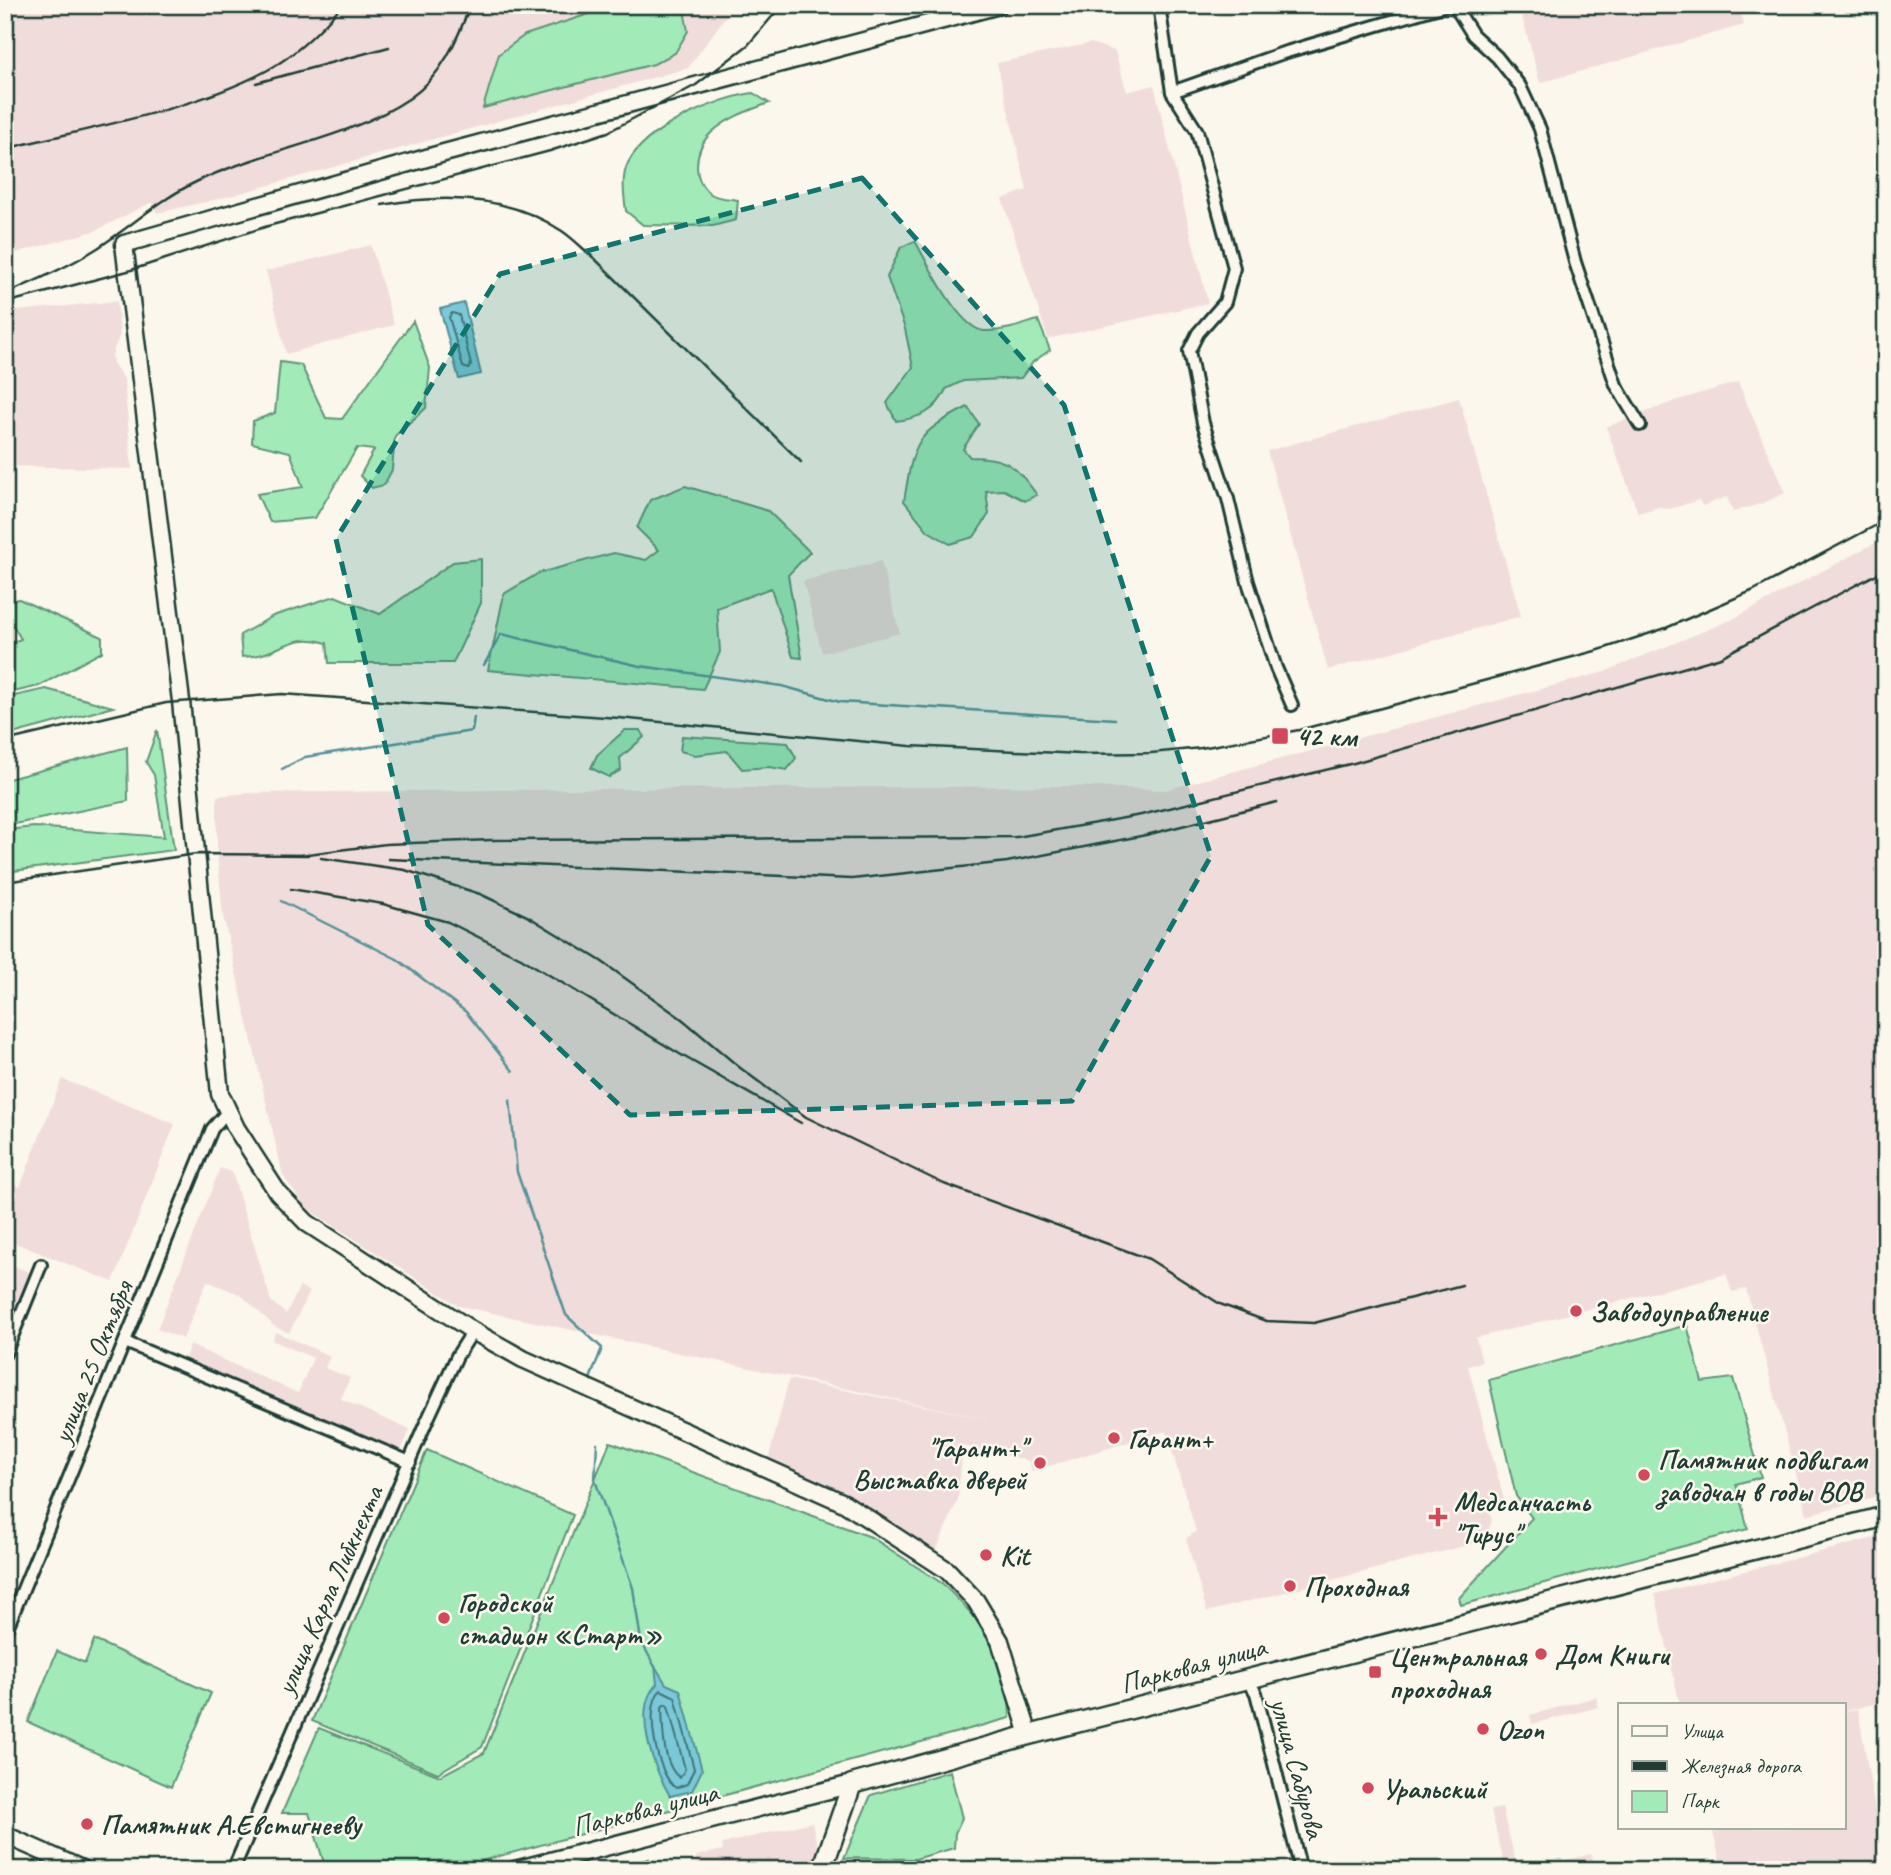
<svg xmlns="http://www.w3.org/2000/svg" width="1891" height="1875" viewBox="0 0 1891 1875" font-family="Caveat,sans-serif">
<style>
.built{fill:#f0dddb}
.green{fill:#a2ebb9;stroke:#609476;stroke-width:2}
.water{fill:#7ac8d8;stroke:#569096;stroke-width:2}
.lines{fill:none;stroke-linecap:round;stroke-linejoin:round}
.shore{stroke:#437576;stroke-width:2}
.stream{stroke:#569096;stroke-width:2.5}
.street-casing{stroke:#1f3d34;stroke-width:16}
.secondary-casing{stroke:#1f3d34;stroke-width:21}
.primary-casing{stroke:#1f3d34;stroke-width:23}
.street{stroke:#fbf7ec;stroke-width:10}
.secondary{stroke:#fbf7ec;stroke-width:16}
.primary{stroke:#fbf7ec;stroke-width:18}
.rail{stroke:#1f3d34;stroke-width:2.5}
.marked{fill:#0f766e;fill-opacity:0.2;stroke:#0f766e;stroke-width:5;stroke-dasharray:14 9;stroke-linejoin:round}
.poi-dot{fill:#d1495b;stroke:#fbf7ec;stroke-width:2.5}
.labels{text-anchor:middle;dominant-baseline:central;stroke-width:5;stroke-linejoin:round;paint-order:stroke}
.poi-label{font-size:28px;font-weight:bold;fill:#1f3d34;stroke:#fbf7ec;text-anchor:start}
.street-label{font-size:28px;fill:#1f3d34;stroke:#fbf7ec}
</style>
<rect width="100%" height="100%" fill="#fbf7ec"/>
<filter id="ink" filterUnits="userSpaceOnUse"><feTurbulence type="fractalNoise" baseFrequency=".0143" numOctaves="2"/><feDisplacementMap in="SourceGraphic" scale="14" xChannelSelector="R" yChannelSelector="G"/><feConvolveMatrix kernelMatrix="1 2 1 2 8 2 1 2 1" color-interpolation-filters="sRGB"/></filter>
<g filter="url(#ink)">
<path class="built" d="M5,5H734L688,68L223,198L157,213L152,202L95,231L5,256Z
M1519,5H1739L1744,25L1540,83Z
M1091,43L1115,51L1127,92L1154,85L1208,303L1048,339L1002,199L1027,190L997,63Z
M371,245L394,325L286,354L266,271Z
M117,301L120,334L112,355L113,363L124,379L132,469L5,466V312Z
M1738,382L1785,493L1763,503L1733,512L1727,497L1702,506L1699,500L1670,509L1659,507L1638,513L1606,427L1678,400Z
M1459,398L1521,616L1328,670L1267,451Z
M1886,537V1494L1807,1515L1746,1289L1732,1292L1726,1274L1476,1338L1482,1362L1468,1366L1505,1503L1489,1508L1492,1521L1484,1541L1207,1612L1186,1539L1196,1531L1166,1431L1032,1471L1029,1461L963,1446L958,1499L936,1551L769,1457L789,1379L988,1419L459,1306L306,1208L283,1176L223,916L217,853V796L249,793L580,789L1073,786L1165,790L1604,672L1731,620Z
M881,561L900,633L822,653L803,581Z
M62,1079L175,1124L113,1282L5,1239V1182L20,1187Z
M220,1168L232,1172L271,1301L286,1314L300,1286L310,1292L289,1333L274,1326L241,1295L207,1281L183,1339L157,1329Z
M5,1262L31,1273L5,1334Z
M276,1332L330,1356L325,1368L350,1378L341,1399L410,1430L399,1455L184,1360L190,1345L298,1393L313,1358L272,1340Z
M1886,1535V1754L1874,1704L1844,1711V1705H1680L1655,1594Z
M1596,1697L1599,1707L1532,1724L1530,1715Z
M1858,1709L1878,1828L1882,1860L1877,1870H1722L1712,1828H1844V1712Z
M1502,1808L1518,1870H1506L1491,1810Z
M812,1822L821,1860L817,1870H698L696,1856L723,1850L722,1844Z
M1591,1854L1595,1870H1527Z"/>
<path class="green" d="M593,5H683L688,31L675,53L654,64L483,108L499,54L525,35L595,12Z
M753,93L769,103C748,111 728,117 711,133C694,149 691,180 711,194C718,199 730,198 738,200L736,220L713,226L643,225L626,211C624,196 621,177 628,163C645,128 717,98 753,93Z
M915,241C928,263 958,328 984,331C1003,332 1021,325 1038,320L1050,350L1033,362L1021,378L963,381L946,389C936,412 920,418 896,421L887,403L913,367L905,329L887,277L901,247Z
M413,321L430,368L426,408L395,436L392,470L384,485L372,488L360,476L374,450L357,448L315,518L270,522L257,494L303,487L290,452L252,443L253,421L275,413L280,362L301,365L326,418L342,419Z
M968,407L979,424L963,449L970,457C1007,457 1016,466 1037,495L1025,501L1004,490L986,491L989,514L974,537L950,544L928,531L904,501C914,442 914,434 968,407Z
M685,486L768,511L810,552L788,575L802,658L793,657L771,588L717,608L720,652L703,689L488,670L504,594L539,573L614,553L646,560L659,550L637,528L650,500Z
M481,559V603L453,663H329L327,643C288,631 279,657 242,657L240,635L273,616L335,596L380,614L453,562Z
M19,599L102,637V652L39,686L5,694V645L21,639L5,612V602Z
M46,689L113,707L5,736V698Z
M157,730L174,850L5,872L6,830L34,827L164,837L154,775L146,762Z
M625,730H640L644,737L620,758L621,770L609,777L591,768L597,755Z
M682,736L788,743L796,758L787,770L769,767L742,769L727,751L695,755L680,751Z
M127,747L128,801L5,826V780Z
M1687,1325L1702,1382L1733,1378L1761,1477L1736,1484L1748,1529L1461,1605L1459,1598L1532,1518L1516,1496L1489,1380Z
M610,1442L871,1537L943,1584L973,1615L996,1648L1009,1696L1010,1718L448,1870H326L309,1813H282L319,1728L440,1776L484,1753Z
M427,1450L573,1515L482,1747L438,1773L312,1721Z
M94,1640L211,1693L171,1787L28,1722L57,1651L85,1663Z
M950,1771L962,1818L955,1833L954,1848L915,1859L844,1858L871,1795Z
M649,1859L650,1870H602Z"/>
<path class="water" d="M464,303L481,374L459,379L440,309Z
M655,1666L666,1684L680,1690L702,1770L692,1791L670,1796C654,1769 631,1710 657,1684Z"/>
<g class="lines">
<path class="shore" d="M452,313L459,315L471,365L469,369L463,367L449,317Z
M661,1690L675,1697L694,1769L687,1784L676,1788C657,1776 643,1705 661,1690Z
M665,1704L668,1706L685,1769L680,1778C662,1766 663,1727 662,1707Z"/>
<path class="stream" d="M484,665L501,634L640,666L782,686L840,702L1115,719
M282,769L305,757L472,731L474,717
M281,901L397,959L466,1012L513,1071
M510,1100L517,1172L566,1315L602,1348L590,1379
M597,1443L595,1480L633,1588L641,1641L655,1667"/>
<g class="street-casing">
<path id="street" d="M1159,5L1172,92L1197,131L1234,268L1225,302L1198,333L1189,351L1203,423L1228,499L1248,582L1276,668L1292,705
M1454,5L1473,35L1497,57L1520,86L1540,129L1575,262L1616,385L1640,425
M1172,92L1283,53L1446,5
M125,1342L410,1462
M5,1354L41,1265
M5,1633L212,1129L227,1112
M1247,1679L1256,1693L1301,1870
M233,1870L425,1425L457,1356L473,1331"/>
</g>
<g class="secondary-casing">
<path id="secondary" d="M999,5L444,153L124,244L181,701L220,1094L236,1128L278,1193L307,1223L473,1331L523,1359L844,1503L947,1570L976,1601L1000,1641L1029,1735
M5,1835L84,1870
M515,1870L852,1784"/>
</g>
<g class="primary-casing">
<path id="primary" d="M822,1870L852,1784L1029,1735L1886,1516"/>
</g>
<use href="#street" class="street"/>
<use href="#secondary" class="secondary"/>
<use href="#primary" class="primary"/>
<path class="rail" d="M256,83L389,47
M5,149C88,128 191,111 266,71C294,56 321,30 342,5
M382,205C442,194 509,195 562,231C574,239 584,250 595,259L801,462
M5,294C35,281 68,267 96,249C130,227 160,199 198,181C266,149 348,140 410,98C441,77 458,39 470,5
M5,303L128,271L268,226L550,151L608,132L696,85L748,45L782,5
M5,741L166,703L282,694L619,718L910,746L1080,754L1151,753L1201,748L1299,730L1599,650L1666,628L1754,590L1886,520
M300,855L386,844L491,840L1017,837L1141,815L1354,763L1721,657L1886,569
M321,858L405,870L480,894L529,917L601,961L682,1019L739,1067L806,1117L944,1184L1149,1259L1220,1304L1266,1321L1314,1323L1462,1285
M388,859L852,879L1007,862L1146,835L1277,802
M5,882L196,854L308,855
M291,889L383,904L448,922L521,958L683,1056L801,1123"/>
</g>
</g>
<path class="marked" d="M862,178L1064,405L1211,856L1072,1101L630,1115L428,925L336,539L500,274Z"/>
<g class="poi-dot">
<rect x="1271" y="727" width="18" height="18" rx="3.5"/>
<circle cx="1576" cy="1311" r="7"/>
<circle cx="1114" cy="1438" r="7"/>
<circle cx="1040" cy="1463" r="7"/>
<circle cx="1644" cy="1475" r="7"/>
<path d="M1434.5 1506.5h7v7h7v7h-7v7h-7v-7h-7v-7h7z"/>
<circle cx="986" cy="1555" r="7"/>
<circle cx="1290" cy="1586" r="7"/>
<circle cx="444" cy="1618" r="7"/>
<circle cx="1541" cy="1654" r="7"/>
<rect x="1368" y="1665" width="14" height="14" rx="3.5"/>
<circle cx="1483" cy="1729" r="7"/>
<circle cx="1368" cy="1788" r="7"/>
<circle cx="87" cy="1824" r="7"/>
</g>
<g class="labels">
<g class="poi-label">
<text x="1296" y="736">42 км</text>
<text x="1590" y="1311">Заводоуправление</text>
<text x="1128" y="1438">Гарант+</text>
<text x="1026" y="1447" text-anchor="end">"Гарант+"<tspan x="1026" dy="32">Выставка дверей</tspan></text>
<text x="1658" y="1459">Памятник подвигам<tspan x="1658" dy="32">заводчан в годы ВОВ</tspan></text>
<text x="1454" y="1501">Медсанчасть<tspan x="1454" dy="32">"Тирус"</tspan></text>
<text x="1000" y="1555">Kit</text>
<text x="1304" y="1586">Проходная</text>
<text x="458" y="1602">Городской<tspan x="458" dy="32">стадион «Старт»</tspan></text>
<text x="1555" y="1654">Дом Книги</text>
<text x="1389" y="1656">Центральная<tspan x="1389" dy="32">проходная</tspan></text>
<text x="1497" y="1729">Ozon</text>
<text x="1382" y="1788">Уральский</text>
<text x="101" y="1824">Памятник А.Евстигнееву</text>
</g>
<g class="street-label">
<text transform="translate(92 1362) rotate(-68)">улица 25 Октября</text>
<text transform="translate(329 1590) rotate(-66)">улица Карла Либкнехта</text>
<text transform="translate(1193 1665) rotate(-15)">Парковая улица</text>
<text transform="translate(1298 1768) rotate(75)">улица Сабурова</text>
<text transform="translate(645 1809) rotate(-14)">Парковая улица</text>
</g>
</g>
<rect width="1891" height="1875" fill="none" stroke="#fbf7ec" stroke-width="28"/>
<rect x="14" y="14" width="1863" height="1847" fill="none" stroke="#1f3d34" stroke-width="2.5" filter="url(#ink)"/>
<rect x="1618" y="1703" width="228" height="126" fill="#fbf7ec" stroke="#a3ada2" stroke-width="2"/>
<rect x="1632" y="1726" width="35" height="10" fill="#fbf7ec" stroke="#a3ada2" stroke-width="2"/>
<text x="1681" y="1738" font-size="21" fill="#1f3d34">Улица</text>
<rect x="1632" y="1761" width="35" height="10" fill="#1f3d34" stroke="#a3ada2" stroke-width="2"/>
<text x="1681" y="1773" font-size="21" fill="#1f3d34">Железная дорога</text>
<rect x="1632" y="1791" width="35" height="21" fill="#a2ebb9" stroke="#a3ada2" stroke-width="2"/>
<text x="1681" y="1808" font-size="21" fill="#1f3d34">Парк</text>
</svg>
